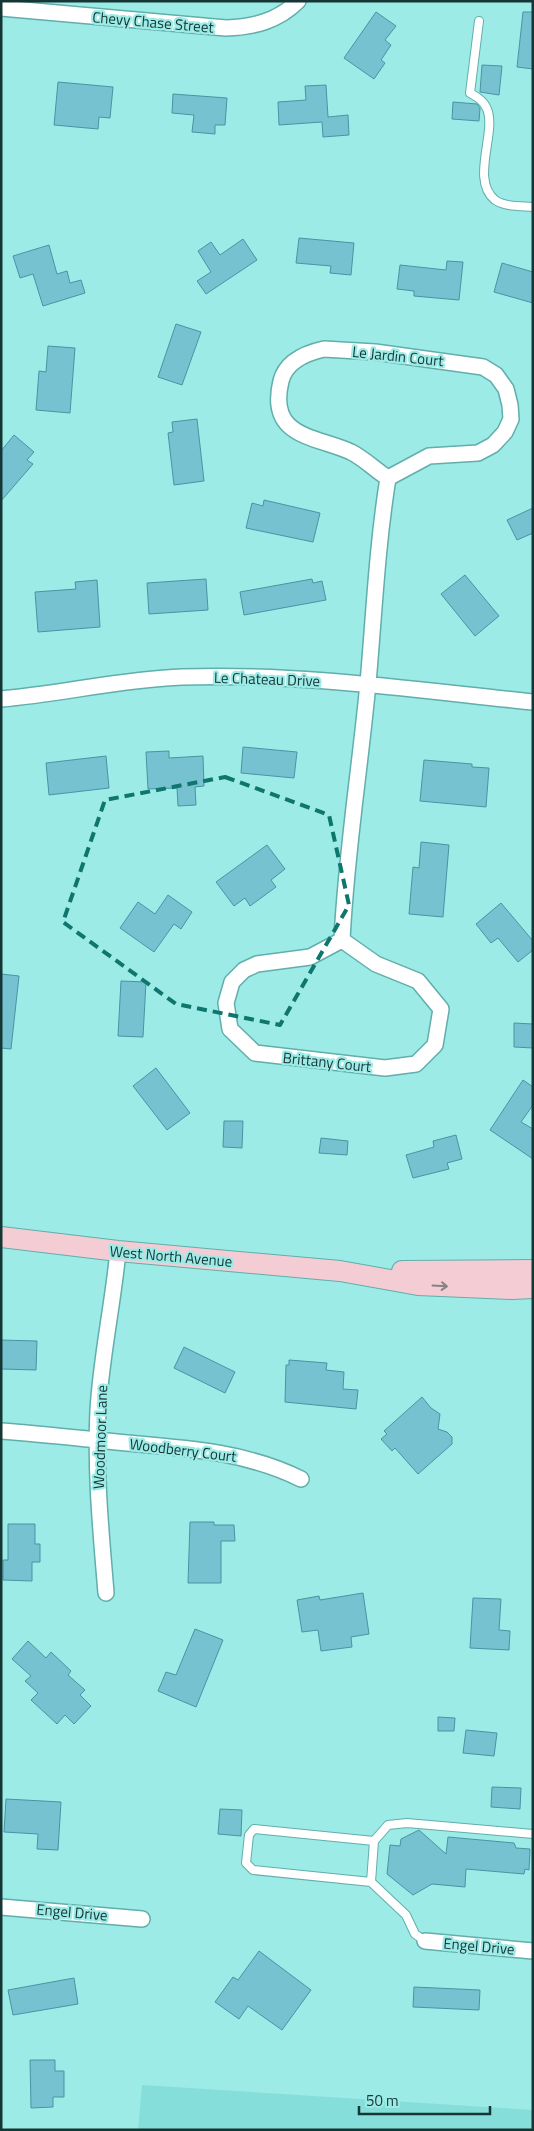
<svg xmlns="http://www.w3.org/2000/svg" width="534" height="2131" viewBox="0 0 534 2131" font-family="'Titillium Web',sans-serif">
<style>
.built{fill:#86deda}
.building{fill:#77c2d1;stroke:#4994a3}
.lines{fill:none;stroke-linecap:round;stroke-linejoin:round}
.service-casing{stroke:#61aeab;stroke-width:10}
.minor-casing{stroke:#61aeab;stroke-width:18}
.secondary-casing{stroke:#61aeab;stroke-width:22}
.service{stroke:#fff;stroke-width:8}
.minor{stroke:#fff;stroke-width:15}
.secondary{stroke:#f4cdd4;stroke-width:20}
.oneway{stroke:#848284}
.marked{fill:none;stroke:#0f766e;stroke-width:4;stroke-dasharray:10 6;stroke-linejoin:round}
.labels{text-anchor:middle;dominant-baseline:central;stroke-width:4.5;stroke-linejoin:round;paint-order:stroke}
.street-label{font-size:15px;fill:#153634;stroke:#9cebe7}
</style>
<rect width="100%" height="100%" fill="#9cebe7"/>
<path class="built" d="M142,2085L533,2110V2130H138Z"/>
<path class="building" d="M376,12L396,26L385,40L391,45L381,60L385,63L374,79L344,58Z
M523,12H533V69L517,67Z
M482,65L502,66L499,95L480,92Z
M58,82L113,87L110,118L99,117L98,129L54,125Z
M326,85L328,117L348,115L349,135L323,137L322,122L279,125L278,102L306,100L305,86Z
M173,94L227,98L225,125H215V134L192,132L194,115L172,113Z
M453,102L477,104L480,108L479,121L452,119Z
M299,238L354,243L351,275L330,273L331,266L296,263Z
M243,239L257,260L206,294L197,281L211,272L198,251L211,242L220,255Z
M49,245L57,274L67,271L70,283L81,280L85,293L43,306L33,274L20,278L13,256Z
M447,261L463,262L459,300L414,296V291L397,289L400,265L446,270Z
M502,263L533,272V303L494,292Z
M176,324L201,332L182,385L158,377Z
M48,346L75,348L70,413L36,410L39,371L46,372Z
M197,419L204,481L174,485L168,433L173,432L172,422Z
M14,435L34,452L27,460L33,464L1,501V451Z
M264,500L320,513L313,542L246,528L252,503L263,506Z
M533,508V533L517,540L507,520Z
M465,575L499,616L475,636L441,594Z
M206,579L208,610L149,614L147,583Z
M312,579L313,583L322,581L326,600L244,615L240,592Z
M97,580L100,627L38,632L35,592L76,589L75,582Z
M243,747L297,752L294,778L241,773Z
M169,751V758L203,756L204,786L195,787L196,805L178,806L177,788L148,789L146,752Z
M106,756L109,788L49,795L46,763Z
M424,760L472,764V767L489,768L486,807L420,801Z
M421,842L449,845L443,917L409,914L413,867L419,868Z
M267,845L285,869L271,880L276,887L250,906L245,898L234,906L216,882Z
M168,895L192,912L181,929L174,924L154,952L120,928L138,902L155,914Z
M501,903L533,941V950L518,962L498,938L491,943L476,924Z
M1,974L19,976L11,1049L1,1048Z
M121,981L146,982L143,1037L118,1036Z
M514,1023L533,1024V1048L514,1047Z
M156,1068L190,1113L167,1130L133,1086Z
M523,1080L533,1087V1105L521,1122L533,1129V1159L490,1130Z
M224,1121H243L242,1148L223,1147Z
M456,1135L462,1159L447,1163L449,1169L413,1178L406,1155L434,1147L433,1141Z
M321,1138L348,1141L347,1155L319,1153Z
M1,1340L37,1341L36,1370L1,1369Z
M184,1347L235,1372L225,1393L174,1368Z
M289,1360L327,1363L326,1370L344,1372L343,1389L358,1390L356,1409L285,1402L286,1365H289Z
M422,1397L431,1408L440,1414L438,1429L447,1432L452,1437V1444L418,1474L395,1448L392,1451L381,1439L387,1434L384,1431Z
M190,1522H214V1525H234L235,1541H221V1583H188Z
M8,1524H35V1544H40V1562H32V1581L3,1580V1560H8Z
M363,1593L369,1634L351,1637L352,1647L321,1651L318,1630L302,1632L297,1600L319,1596L320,1600Z
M473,1598L501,1599L499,1630L510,1631L509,1650L470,1648Z
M195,1629L223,1640L196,1707L158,1691L166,1672L176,1675Z
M28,1641L46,1658L51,1652L71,1671L68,1675L85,1690L80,1695L91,1706L74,1724L65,1715L57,1724L31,1700L38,1693L25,1681L31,1676L12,1659Z
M438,1717L455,1718L454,1731H438Z
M466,1730L497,1733L494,1756L463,1753Z
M492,1787L521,1788L520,1809L491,1807Z
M6,1799L61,1802L58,1850L37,1849L38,1834L4,1832Z
M220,1809L242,1810L241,1836L218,1834Z
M419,1830L446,1854L448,1837L514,1843L516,1848L530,1849L529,1870L525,1869L524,1874L466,1869L465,1887L432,1884L413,1895L387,1874L390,1845L400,1846L401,1839Z
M259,1951L311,1990L282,2030L248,2006L239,2019L215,2002L233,1977L238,1980Z
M74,1978L78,2004L13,2015L8,1990Z
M414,1987L480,1990L479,2010L413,2007Z
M30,2060H55V2071H64V2097H53V2107L31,2108Z"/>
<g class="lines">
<g class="service-casing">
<path id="service" d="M479,21L470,93C477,97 484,101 487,109C497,132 470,180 495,200C505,207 521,206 533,207
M374,1841L388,1825L407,1823L533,1834
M371,1882L374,1841L254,1829L249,1835L246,1863L253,1870L371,1882L406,1915L415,1934L425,1941"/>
</g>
<g class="minor-casing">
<path id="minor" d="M1,8L226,28C254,27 278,21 298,1
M324,349L375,352L483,367L496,375L506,389L510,405L511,419L505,432L493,445L478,453L429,456L388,478C375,470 365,459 351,452C316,436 267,438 281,381C286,361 306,353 324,349Z
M1,699C61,694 122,679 182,677C299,673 416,690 533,702
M342,940L376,964L418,981L441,1009L435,1045L416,1064L385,1068L255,1053L230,1029L226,1003L232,982L244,970L257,964L310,957Z
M342,940C346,854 360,769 368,683C374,615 377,546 388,478
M1,1431C43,1434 85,1439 127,1443C186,1448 247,1452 301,1479
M106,1593C101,1532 95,1472 98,1410C101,1358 113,1304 118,1251
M1,1907L142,1919
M425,1941L533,1951"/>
</g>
<g class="secondary-casing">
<path id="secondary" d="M1,1237L118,1251L340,1271L418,1285L512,1289L533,1288
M402,1271L533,1270"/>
</g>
<use href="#service" class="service"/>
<use href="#minor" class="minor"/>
<use href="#secondary" class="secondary"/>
</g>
<defs><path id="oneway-shaft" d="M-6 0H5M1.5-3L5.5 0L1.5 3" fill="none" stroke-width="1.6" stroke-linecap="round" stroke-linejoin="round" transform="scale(1.25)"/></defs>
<use class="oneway" href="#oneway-shaft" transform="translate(440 1286) rotate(3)"/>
<path class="marked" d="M225,777L329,815L349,905L280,1025L176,1004L63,922L105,800Z"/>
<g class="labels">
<g class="street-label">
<text transform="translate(153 22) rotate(5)">Chevy Chase Street</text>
<text transform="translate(398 356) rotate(6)">Le Jardin Court</text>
<text transform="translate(267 679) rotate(2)">Le Chateau Drive</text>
<text transform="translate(327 1062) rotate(6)">Brittany Court</text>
<text transform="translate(171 1256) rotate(5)">West North Avenue</text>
<text transform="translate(100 1437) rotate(-88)">Woodmoor Lane</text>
<text transform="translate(183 1450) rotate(7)">Woodberry Court</text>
<text transform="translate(72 1912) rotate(5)">Engel Drive</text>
<text transform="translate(479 1946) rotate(5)">Engel Drive</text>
</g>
</g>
<rect width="534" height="2131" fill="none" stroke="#153634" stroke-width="5"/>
<path d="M359 2106v8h131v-8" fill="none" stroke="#153634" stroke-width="2.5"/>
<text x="366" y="2106" font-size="15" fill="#153634" stroke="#9cebe7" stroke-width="4" paint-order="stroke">50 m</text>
</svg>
